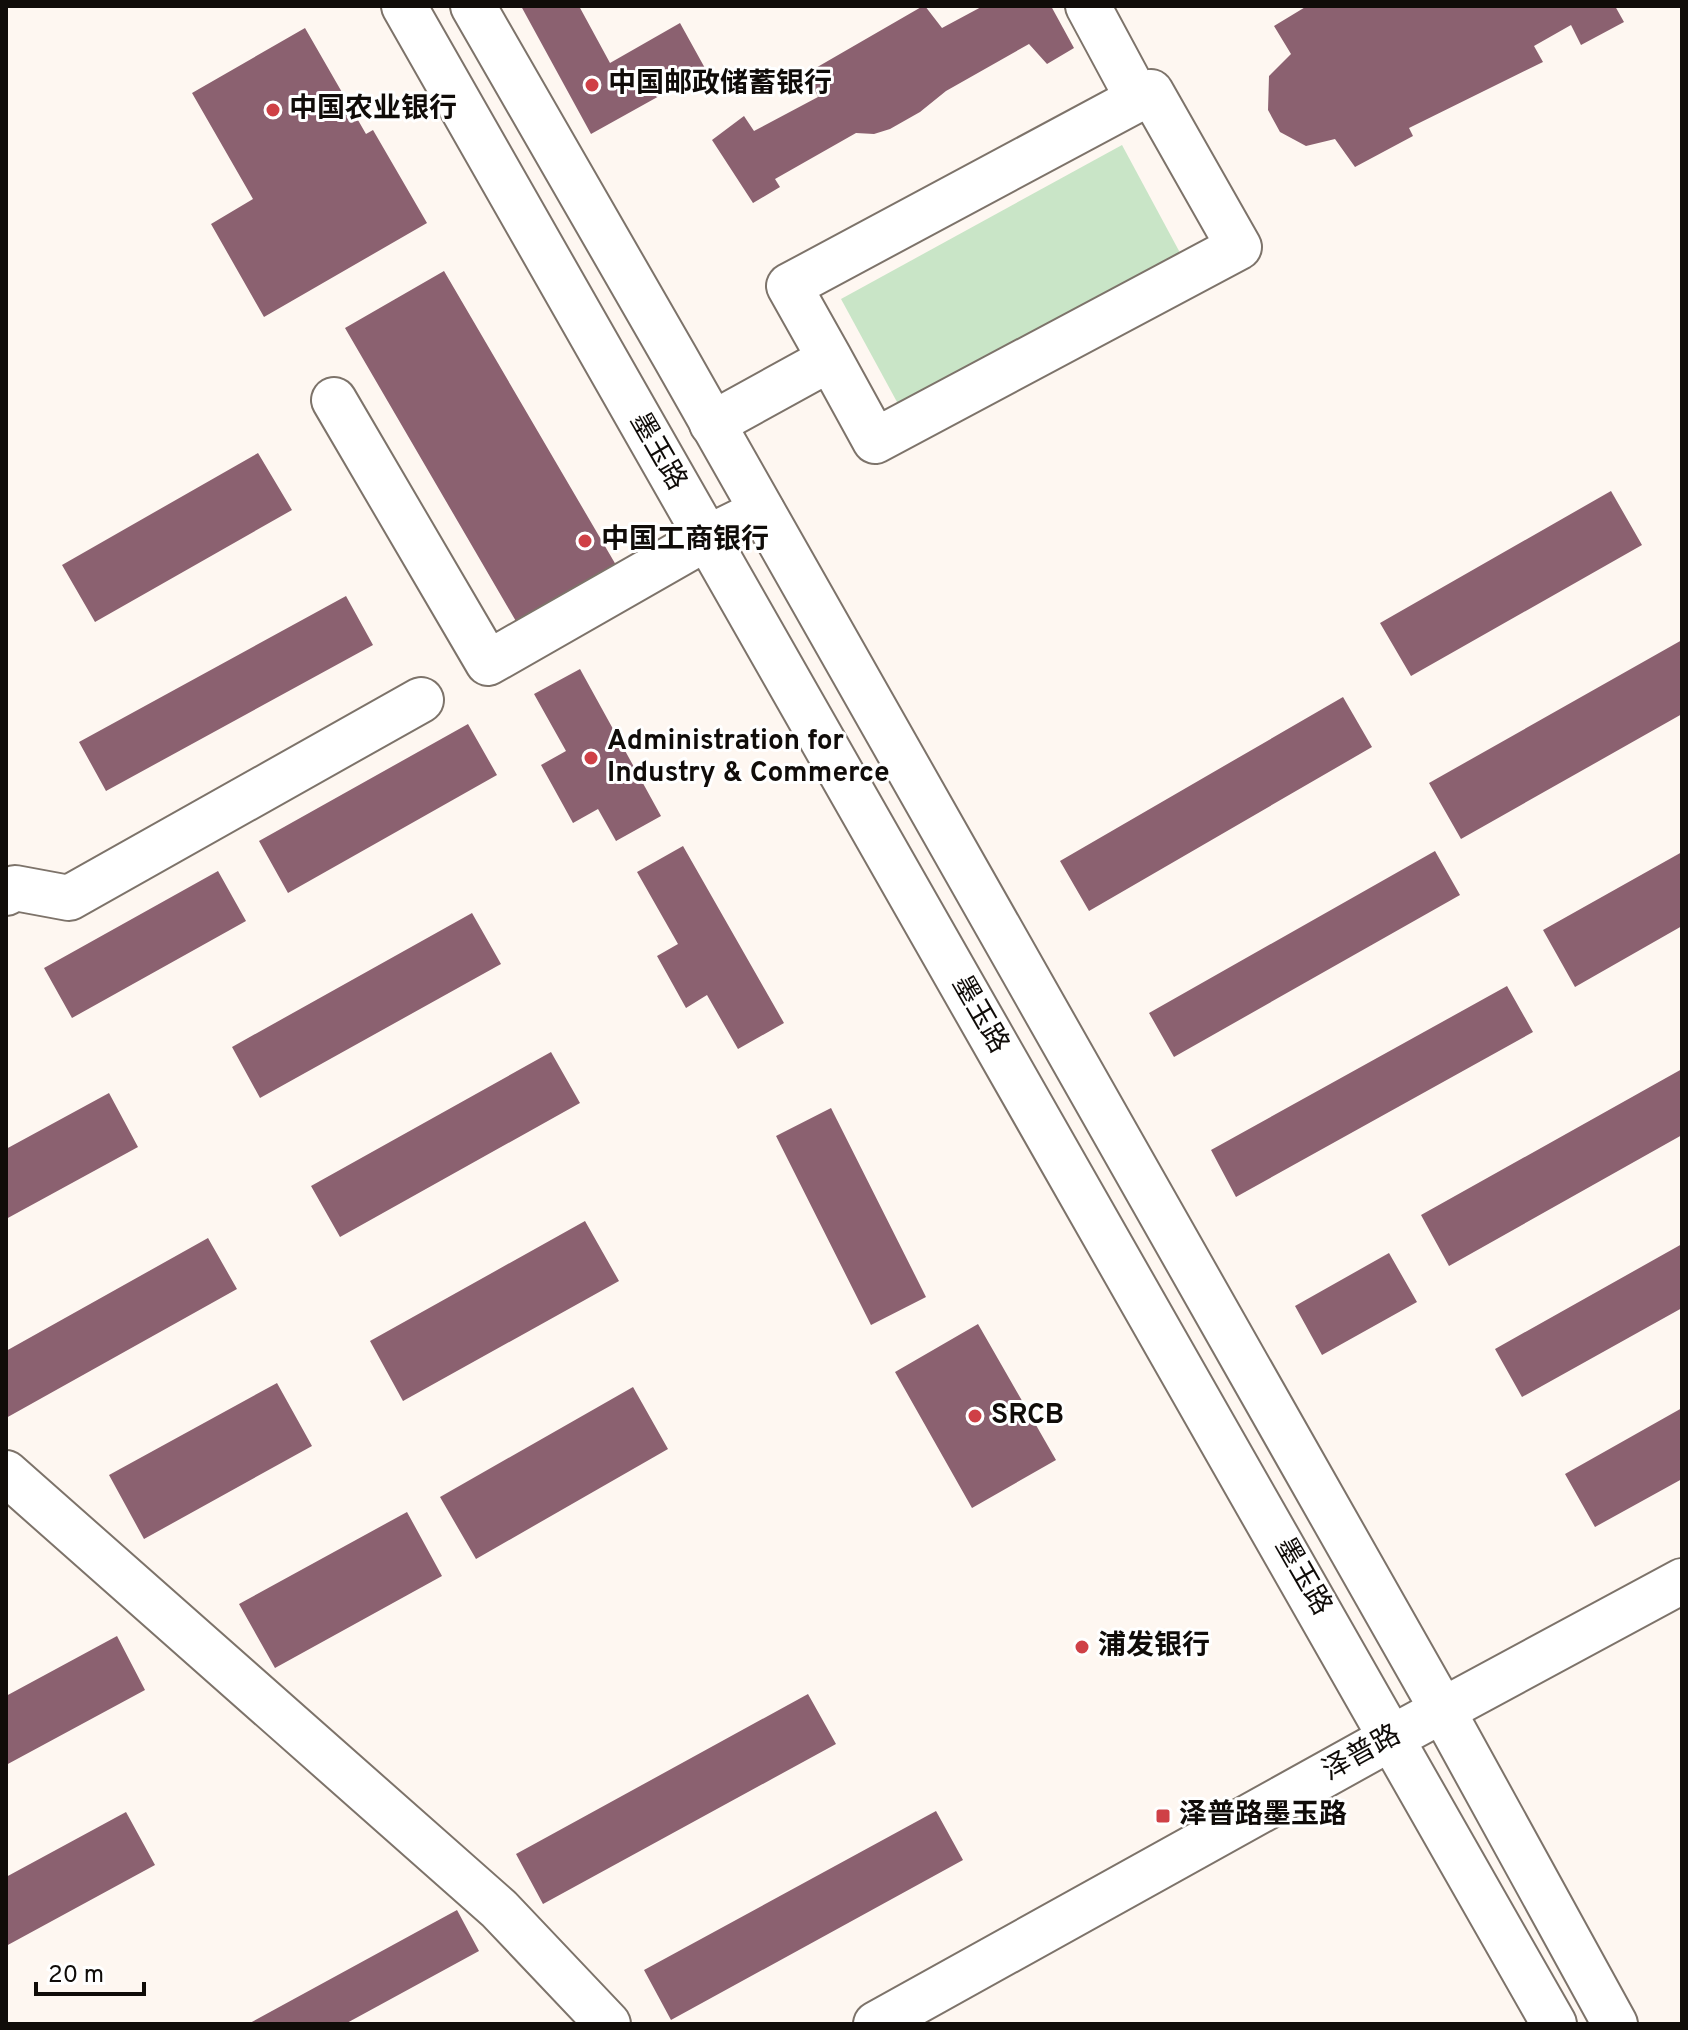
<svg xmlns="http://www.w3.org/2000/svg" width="1688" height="2030" viewBox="0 0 1688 2030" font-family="Overpass,'Noto Sans SC',sans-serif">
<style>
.green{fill:#c9e5c7}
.building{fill:#8b6170}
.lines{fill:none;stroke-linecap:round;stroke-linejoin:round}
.minor-casing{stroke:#7d736a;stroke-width:48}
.major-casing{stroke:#7d736a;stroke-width:48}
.minor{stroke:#fff;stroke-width:44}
.major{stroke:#fff;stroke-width:44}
.poi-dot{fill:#cf4046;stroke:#fff;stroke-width:3}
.labels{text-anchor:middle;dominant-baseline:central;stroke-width:6;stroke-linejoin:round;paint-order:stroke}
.poi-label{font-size:28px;font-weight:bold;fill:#100c09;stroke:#fff;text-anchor:start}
.street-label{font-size:28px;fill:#100c09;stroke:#fff}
</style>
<rect width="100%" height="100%" fill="#fef7f1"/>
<path class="green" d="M1122,145L1185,262L903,413L841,299Z"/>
<path class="building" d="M521,6H579L610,63L680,23L706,70L591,134Z
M923,6H925L942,28L983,6H1051L1074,48L1047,64L1029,44L946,91L920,112L890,129L874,134L856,133L775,179L780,187L753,203L712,140L744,116L754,131L818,97L807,73Z
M1307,6H1615L1624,22L1581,45L1571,25L1534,46L1543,62L1409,128L1413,136L1355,167L1335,139L1306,146L1280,132L1268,110L1269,76L1291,54L1274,26Z
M305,28L366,134L373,130L427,223L264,317L211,224L253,199L192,93Z
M444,271L623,577L524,635L345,328Z
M258,453L292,510L95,622L62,565Z
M1611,491L1642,545L1411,676L1380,623Z
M346,596L373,645L106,791L79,742Z
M1682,640V714L1461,839L1429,783Z
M580,669L661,816L616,841L598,809L573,823L541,765L566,751L534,694Z
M1343,697L1372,747L1089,911L1060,861Z
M468,724L497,775L288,893L259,841Z
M683,846L784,1023L738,1049L707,995L686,1008L657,956L678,944L637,872Z
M1435,851L1460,895L1174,1057L1149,1013Z
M1682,852V926L1575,987L1543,930Z
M218,871L246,921L72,1018L44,968Z
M472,913L501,964L260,1098L232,1047Z
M1507,986L1533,1032L1236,1197L1211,1150Z
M551,1052L580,1103L340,1237L311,1186Z
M1682,1069V1135L1449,1266L1421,1215Z
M109,1093L138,1147L6,1219V1149Z
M831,1108L926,1297L871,1325L776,1136Z
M585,1221L619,1281L403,1401L370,1341Z
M208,1238L237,1289L6,1418V1351Z
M1682,1244V1308L1522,1397L1495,1349Z
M1389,1253L1417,1302L1322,1355L1295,1306Z
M978,1324L1056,1460L972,1508L895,1372Z
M277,1383L312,1446L144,1539L109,1475Z
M633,1387L668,1449L476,1559L440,1497Z
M1682,1408V1479L1595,1527L1565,1474Z
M407,1512L442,1576L275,1668L239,1604Z
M117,1636L145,1690L6,1765V1696Z
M808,1694L836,1744L543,1904L516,1854Z
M936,1811L963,1860L671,2020L644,1970Z
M126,1812L155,1865L6,1946V1877Z
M457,1910L479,1951L345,2024H248Z"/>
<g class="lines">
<g class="minor-casing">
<path id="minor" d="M1088,6L1138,99
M334,400L488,663L707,538L762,511
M712,424L830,359L789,286L1151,92L1239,247L875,441L830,359
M6,893L15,888L69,898L421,700
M6,1473L499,1909L608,2024
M876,2024L1393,1737L1682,1581"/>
</g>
<g class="major-casing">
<path id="major" d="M404,6C786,679 1176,1348 1554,2024
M473,6L675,357L1443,1711L1615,2024"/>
</g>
<use href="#minor" class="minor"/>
<use href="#major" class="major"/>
</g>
<g class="poi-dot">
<circle cx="592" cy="85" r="8"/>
<circle cx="273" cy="110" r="8"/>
<circle cx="585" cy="541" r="8"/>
<circle cx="591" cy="758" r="8"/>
<circle cx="975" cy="1416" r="8"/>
<circle cx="1082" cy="1647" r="8"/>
<rect x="1155" y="1808" width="16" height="16" rx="4"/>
</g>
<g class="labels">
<g class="poi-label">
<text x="608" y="85">中国邮政储蓄银行</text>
<text x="289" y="110">中国农业银行</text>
<text x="601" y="541">中国工商银行</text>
<text x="607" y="742">Administration for<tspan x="607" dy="32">Industry &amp; Commerce</tspan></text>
<text x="991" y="1416">SRCB</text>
<text x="1098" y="1647">浦发银行</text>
<text x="1179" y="1816">泽普路墨玉路</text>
</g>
<g class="street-label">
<text transform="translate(657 452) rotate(60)">墨玉路</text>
<text transform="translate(979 1015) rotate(60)">墨玉路</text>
<text transform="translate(1302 1577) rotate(60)">墨玉路</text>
<text transform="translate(1362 1754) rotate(-29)">泽普路</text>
</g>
</g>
<rect width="1688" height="2030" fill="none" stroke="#100c09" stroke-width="16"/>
<path d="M36 1982v12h108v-12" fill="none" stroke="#100c09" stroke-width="4"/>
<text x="48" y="1982" font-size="24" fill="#100c09" stroke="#ffffff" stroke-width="6" paint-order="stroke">20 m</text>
</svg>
